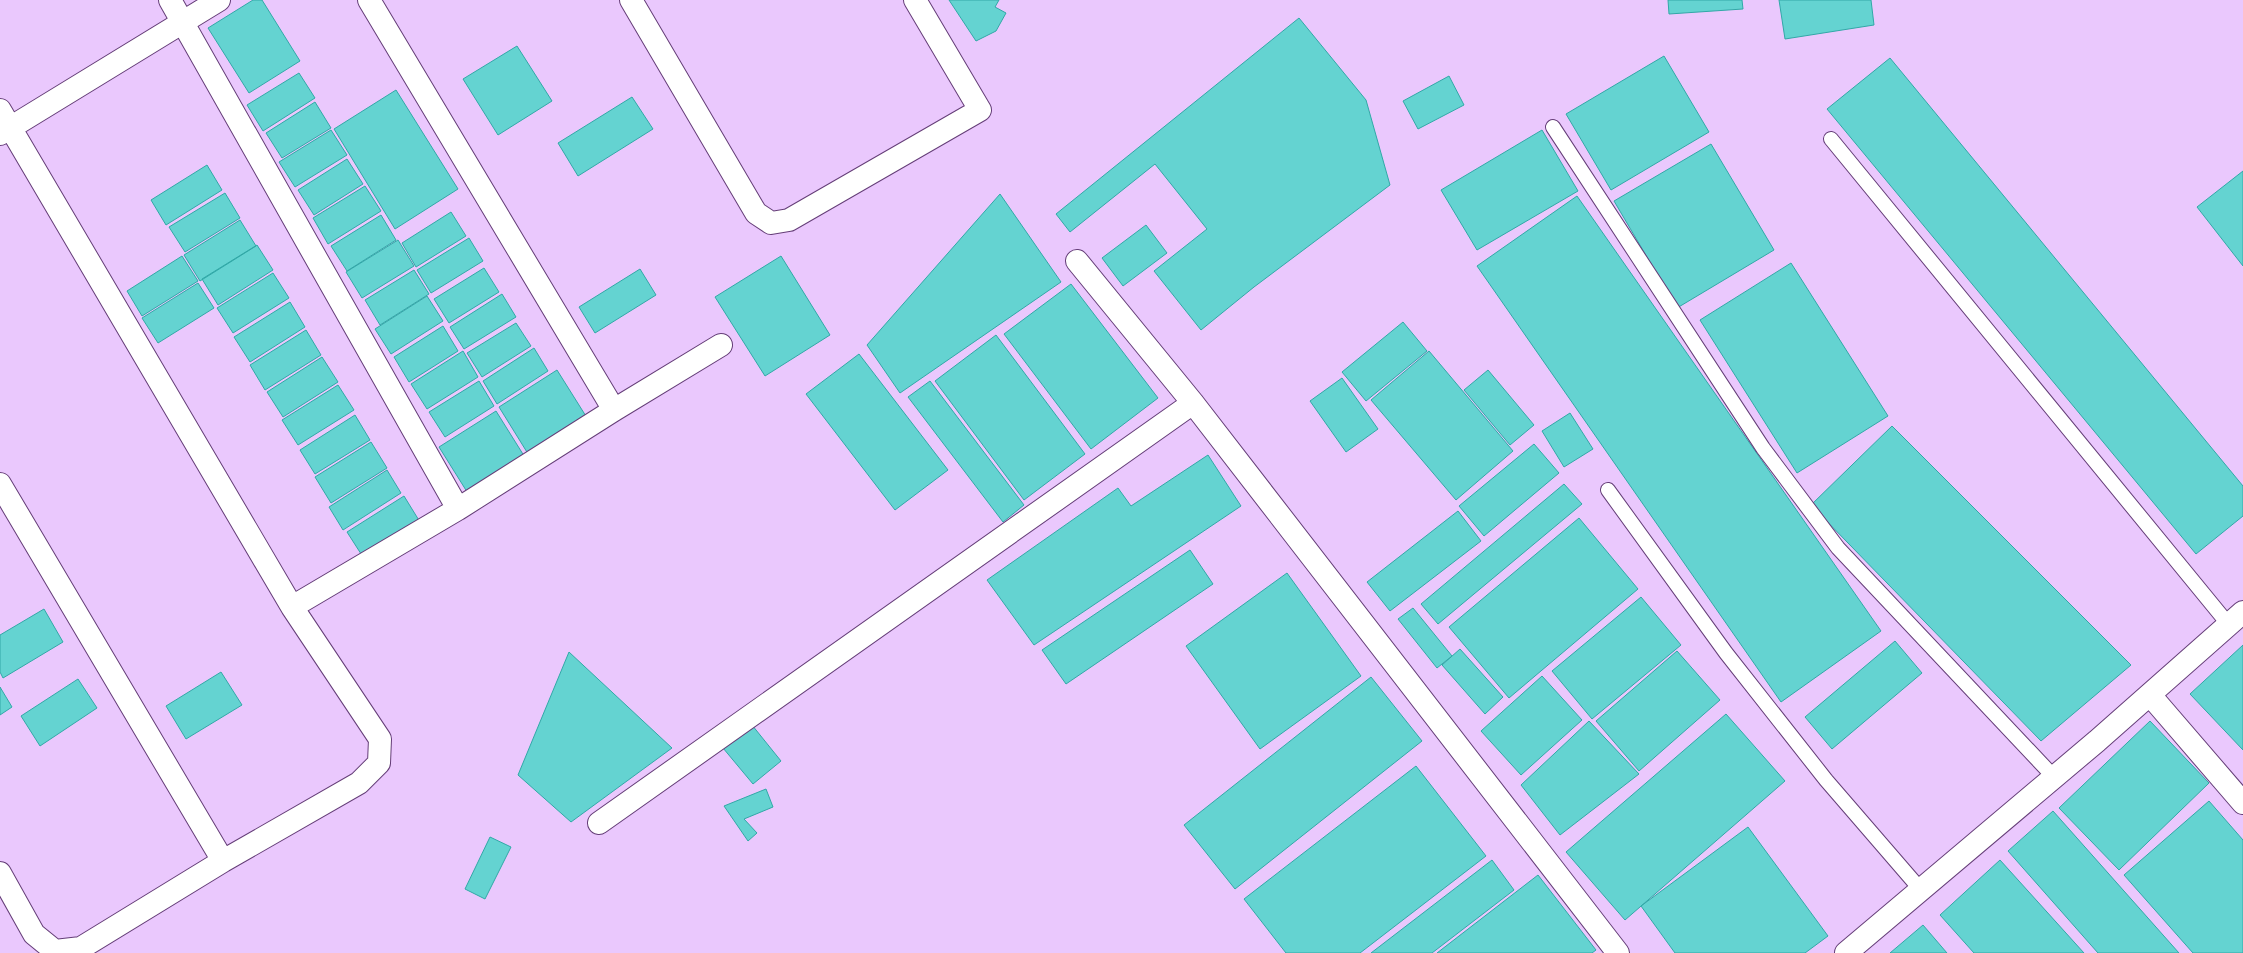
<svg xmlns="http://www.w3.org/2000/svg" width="2243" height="953" viewBox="0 0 2243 953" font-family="Inter,sans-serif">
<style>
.building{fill:#64d3d1;stroke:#32a8a7}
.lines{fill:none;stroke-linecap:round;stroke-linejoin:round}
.lane-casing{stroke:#653e78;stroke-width:16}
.street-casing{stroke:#653e78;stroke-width:24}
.lane{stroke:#fff;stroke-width:14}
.street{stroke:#fff;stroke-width:22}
</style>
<rect width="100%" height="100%" fill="#eac8fd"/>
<path class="building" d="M253,0H262L300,61L249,93L208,28Z
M949,0H999L995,7L1006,13L996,31L976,41Z
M1668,0H1742L1743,9L1669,14Z
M1779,0H1871L1874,25L1785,39Z
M1299,18L1366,100L1390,185L1254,287L1201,330L1154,271L1207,229L1155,164L1070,232L1056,214Z
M517,46L552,101L498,135L463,79Z
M1664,56L1709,132L1611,190L1566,114Z
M1890,58L2243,486V516L2196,554L1827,109Z
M299,73L315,98L263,131L247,105Z
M1449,76L1464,105L1418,129L1403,101Z
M396,90L458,189L395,229L334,129Z
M632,97L653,129L578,176L558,143Z
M315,102L331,128L282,158L266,133Z
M331,130L347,155L295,187L279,162Z
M1542,130L1578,191L1477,250L1441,190Z
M1711,144L1774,250L1677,308L1614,201Z
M347,159L363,184L314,215L298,190Z
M207,165L222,190L166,225L151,200Z
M2243,171V266L2197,207Z
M365,186L381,211L328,244L313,218Z
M225,193L240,218L185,252L169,227Z
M1000,194L1061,282L900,393L867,345Z
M1577,196L1881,631L1781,702L1477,266Z
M451,212L466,236L416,267L402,243Z
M381,215L396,240L347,271L331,246Z
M240,220L256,246L200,281L184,255Z
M1146,225L1167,253L1123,286L1102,258Z
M469,238L483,261L431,293L417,270Z
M398,240L414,266L362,298L346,272Z
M257,245L273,270L218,305L202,279Z
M182,256L198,281L142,316L127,291Z
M781,256L830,335L765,376L715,297Z
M1791,263L1888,416L1797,473L1700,320Z
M484,268L499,292L449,323L434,299Z
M640,269L656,295L595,333L579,307Z
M414,270L429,294L380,325L365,300Z
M273,273L289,298L233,333L217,308Z
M198,283L214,308L158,343L142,318Z
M1071,284L1158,398L1091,449L1004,334Z
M502,294L516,317L464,349L450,327Z
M427,296L443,321L391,354L375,329Z
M290,302L305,327L250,362L234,337Z
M1403,322L1427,351L1366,401L1342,372Z
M516,323L531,346L482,377L467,353Z
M443,326L458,351L409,382L394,357Z
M306,330L321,355L265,390L250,365Z
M996,335L1085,454L1024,500L935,381Z
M534,348L548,371L497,404L483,381Z
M463,351L478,377L427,409L411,384Z
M1429,351L1513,451L1456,500L1371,400Z
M859,354L948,470L895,510L806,394Z
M322,357L338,382L283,417L267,392Z
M557,370L589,421L530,457L499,407Z
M1488,370L1534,425L1510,445L1464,390Z
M1342,378L1378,429L1346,452L1310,401Z
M479,381L494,406L445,437L429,412Z
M930,381L1024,505L1003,522L908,397Z
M338,385L354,410L298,445L282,420Z
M496,411L526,459L469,495L439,447Z
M1570,413L1593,449L1564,467L1542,431Z
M355,415L370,440L315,474L300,450Z
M1892,426L2131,665L2041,741L1811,505Z
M371,442L387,468L331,503L315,477Z
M1534,444L1559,473L1484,536L1459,506Z
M1208,455L1241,506L1034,645L987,580L1118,488L1131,506Z
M387,470L401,493L343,530L329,507Z
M1564,484L1582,504L1438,624L1421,604Z
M404,496L420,522L363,557L347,532Z
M1458,511L1481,541L1390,611L1367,582Z
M1579,518L1638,589L1509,698L1449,627Z
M1190,550L1213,584L1066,684L1042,650Z
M1287,573L1361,676L1260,749L1186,646Z
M1641,597L1681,645L1592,719L1552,671Z
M1413,608L1452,656L1437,668L1398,619Z
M44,609L63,642L3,678L0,672V635Z
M1895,641L1922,673L1832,749L1805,717Z
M2243,645V750L2190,694Z
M1460,649L1503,697L1485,714L1442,665Z
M1677,651L1720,700L1639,771L1596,721Z
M569,652L672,748L571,822L518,775Z
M221,672L242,705L186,739L166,706Z
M1542,676L1582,720L1521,775L1481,731Z
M1371,677L1422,741L1235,889L1184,825Z
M78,679L97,708L40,746L21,716Z
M0,687L12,707L0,715Z
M1726,714L1785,781L1625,920L1566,852Z
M1589,721L1639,774L1560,835L1521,785Z
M2150,721L2209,783L2119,870L2059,808Z
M752,725L781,761L753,784L723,748Z
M1416,766L1486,856L1360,953H1286L1244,899Z
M766,789L773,807L744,819L757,833L748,841L724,806Z
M2209,801L2243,840V953H2193L2124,875Z
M2053,811L2179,953H2098L2008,851Z
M1748,827L1828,936L1805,953H1675L1641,906Z
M490,837L511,847L485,899L465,889Z
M1492,860L1514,890L1432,953H1371Z
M2000,860L2084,953H1974L1940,915Z
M1538,875L1596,950L1592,953H1437Z
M1923,925L1947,953H1890Z"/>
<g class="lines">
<g class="lane-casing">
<path id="lane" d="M1553,127L1763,448L1838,548L2053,776
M1831,139L2229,625
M1608,490L1726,653L1826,780L1921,890"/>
</g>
<g class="street-casing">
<path id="street" d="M170,0L458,509L292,607
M369,0L614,410
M631,0L756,213L771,223L789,220L980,110L915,0
M0,110L292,607L380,739L379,763L359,783L223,861L81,948L55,951L34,934L0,873
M0,134L219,0
M1077,261L1193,403L1618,953
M0,484L223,861
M458,509L614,410L721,345
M2150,695L2243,803
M599,823L1193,403
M1846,953L2097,741L2243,612"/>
</g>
<use href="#lane" class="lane"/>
<use href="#street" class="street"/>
</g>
</svg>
